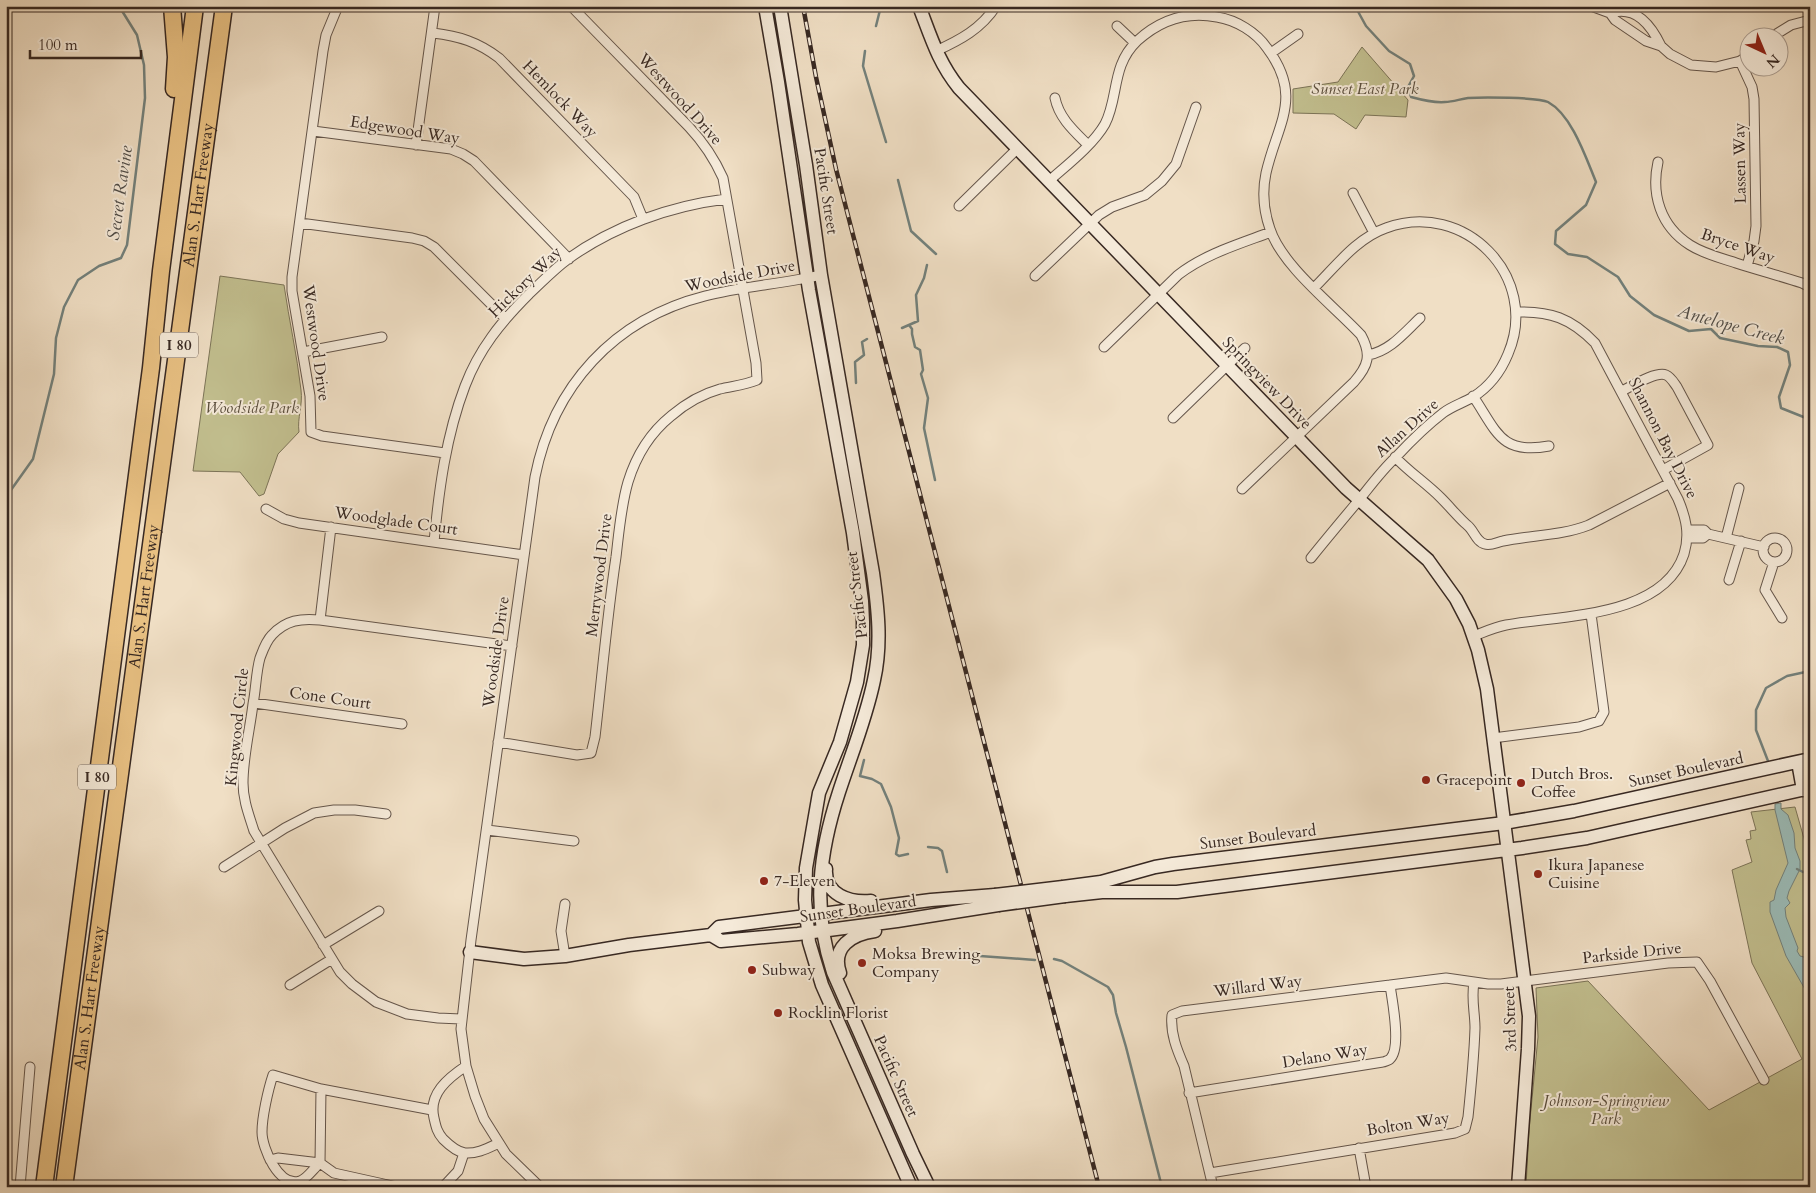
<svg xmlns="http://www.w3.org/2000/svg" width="1816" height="1193" viewBox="0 0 1816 1193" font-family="Cardo,serif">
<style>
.green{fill:#c2bf8f;stroke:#7c7458}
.water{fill:#9bbcb8;stroke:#73817c}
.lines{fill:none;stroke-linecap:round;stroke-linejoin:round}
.stream{stroke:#73817c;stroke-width:2.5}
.street-casing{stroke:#65564b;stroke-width:11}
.secondary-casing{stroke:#372822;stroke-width:15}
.highway-casing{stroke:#372822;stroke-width:19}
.street{stroke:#f5ead9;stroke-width:9}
.secondary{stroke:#f5ead9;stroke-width:12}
.highway{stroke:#e8c082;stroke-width:16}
.rail-casing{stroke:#372822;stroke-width:4.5}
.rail{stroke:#f5ead9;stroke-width:2.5;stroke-dasharray:8;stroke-linecap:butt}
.secondary-bridge-casing{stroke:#372822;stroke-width:15;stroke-linecap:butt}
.secondary-bridge{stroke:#f5ead9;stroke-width:12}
.poi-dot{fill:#8f2418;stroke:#f5ead9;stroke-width:2}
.labels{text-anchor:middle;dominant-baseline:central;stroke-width:4;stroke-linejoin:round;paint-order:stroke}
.shield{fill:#f5ead9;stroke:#706259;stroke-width:1}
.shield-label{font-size:15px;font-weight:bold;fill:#372822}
.park-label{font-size:16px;font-style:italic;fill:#5a4e3d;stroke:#f5ead9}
.street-label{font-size:16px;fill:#372822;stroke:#f5ead9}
.poi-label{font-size:16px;fill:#372822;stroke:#f5ead9;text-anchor:start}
.water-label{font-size:18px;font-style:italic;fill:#504d48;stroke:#f5ead9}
</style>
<rect width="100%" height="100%" fill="#f0dfc5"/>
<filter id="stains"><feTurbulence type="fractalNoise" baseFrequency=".004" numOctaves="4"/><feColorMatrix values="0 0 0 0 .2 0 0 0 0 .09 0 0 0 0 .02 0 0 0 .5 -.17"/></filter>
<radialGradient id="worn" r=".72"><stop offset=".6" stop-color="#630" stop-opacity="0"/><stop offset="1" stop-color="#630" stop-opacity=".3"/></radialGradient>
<path class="green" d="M1362,47L1408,100L1406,117L1365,115L1356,129L1334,114L1293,113V89L1338,82Z
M220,276L284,285C289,320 297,355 301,390C303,405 297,418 299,432L278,454L264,494L259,496L240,472L193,471Z
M1795,807L1805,842L1810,844V1187H1526L1529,1130L1538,1037L1536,988L1588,981L1709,1110L1802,1059L1752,963L1732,870L1752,862L1746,840L1751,839L1750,831L1756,830L1751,812Z"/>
<path class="water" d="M1781,803V809L1788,815L1794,833L1795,848L1800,861V869L1789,891L1787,898L1790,903L1785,908L1786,917L1798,948L1797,951L1800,956L1804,957L1809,969L1810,998L1786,956L1770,912V902L1774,900L1776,890L1788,863L1775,810V804Z"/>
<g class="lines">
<path class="stream" d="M1355,6L1366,26L1389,51L1410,64L1414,76L1408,87L1411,97C1422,100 1434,103 1445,102C1453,102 1460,99 1468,98C1481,97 1538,97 1548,102C1572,115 1586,158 1596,182L1586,205L1556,231L1555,244L1568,254L1587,257L1618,277L1630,296L1654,315L1689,331L1711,329L1720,338L1758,346L1777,347L1788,352L1790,365L1779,397L1781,408L1806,418L1810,421
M876,26L881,6
M865,51L863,66L886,142
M898,180L911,231L936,254
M909,325L912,329V334L915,347L920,350L923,370L921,374L928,398L924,428L935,480
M902,328L918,321L916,295L924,278L927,265
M856,383L855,362L864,355L862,342L867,339
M6,497L33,459L54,374L56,338L64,307L78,280L99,266L121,258L127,245L145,98L144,65L137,35L119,6
M864,760L860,776L872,779L881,784L891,807L899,838L896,854L899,856L908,854
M1768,761L1756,730V710L1766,688L1787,676L1810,671
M928,847L938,848L942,851L947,872
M1797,869L1803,872L1810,871
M980,956L1035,960
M1054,959L1062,961L1108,987L1113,995L1116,1013L1126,1047L1162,1187"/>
<g class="street-casing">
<path id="street" d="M338,6L326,35L323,51L292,277V291L310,396L311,432L322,436L445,453
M1591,6L1610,13L1615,20L1646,41L1661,46L1670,54L1691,65L1716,67L1740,61L1748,56
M1610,13C1636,5 1651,25 1661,46
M1117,26L1135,43
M433,33C459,36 478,42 499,58L634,197L643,219
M1770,38L1791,25L1810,20
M936,51C960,40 981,29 996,6
M1271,53L1298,34
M1740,61L1752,87L1754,99L1756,226L1754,241L1747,266
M1055,98C1059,118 1074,131 1088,145
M313,131L451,149L463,154L474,161L569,259
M416,145L435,6
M1658,162C1651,194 1660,226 1690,245C1704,254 1721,258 1736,263C1758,270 1780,276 1802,283L1810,287
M1049,181C1067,165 1093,145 1105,124C1119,97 1111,66 1137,41C1160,20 1187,11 1217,17C1236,20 1256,32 1267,48C1304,97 1277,124 1266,173C1262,192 1264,212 1270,229C1282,266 1334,306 1361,335C1372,355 1368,366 1354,382L1242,489
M1353,193L1374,233
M959,206L1017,149
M300,223L412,238L424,241L434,247L505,318
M1035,276L1099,215L1112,207L1145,195L1162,181L1176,164L1196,107
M1104,347L1178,275C1205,254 1239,244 1271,232
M303,352L382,337
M1368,355C1390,351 1404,333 1420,318
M1622,391C1632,386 1656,371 1666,375C1671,377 1674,383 1677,387L1708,445L1663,470
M1473,396C1497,432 1501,455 1549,446
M1173,418L1245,348
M1395,457C1409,472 1426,483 1441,498C1450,507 1458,517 1467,525C1474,530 1476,542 1485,544C1491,546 1497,542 1503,541C1532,535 1561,536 1589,525L1670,483
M266,509L284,519L299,523L524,555
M1708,534L1764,547
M1687,538H1703L1708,534L1704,530H1687
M1726,538L1739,488
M1763 550a12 12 0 1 1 24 0a12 12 0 1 1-24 0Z
M434,542C439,489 446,436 465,386C479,349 501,322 529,294C542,282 554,269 568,259C614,226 670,206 726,199
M1311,558C1327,538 1343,519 1359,500C1371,485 1382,470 1396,457C1410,442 1426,426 1443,413C1452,406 1463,403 1473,397C1489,387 1501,371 1508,354C1541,277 1464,199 1386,228C1357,238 1336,266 1314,288
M1774,562L1765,590L1782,618
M1729,580L1741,541
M320,620L331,527
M1474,636C1484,632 1495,627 1506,625C1560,615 1663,618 1684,554C1690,534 1686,518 1678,499L1595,343C1571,318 1550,311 1516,312
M254,703L402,724
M1493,738L1579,727L1599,721L1604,712L1591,614
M498,742L577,755L591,753L595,737C602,677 607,617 616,557C619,532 621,506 628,482C636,456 650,433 671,416C685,404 702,394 720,389C733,386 745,385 757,380L756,363L723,178C714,158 704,143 689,127L571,6
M487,830L574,841
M224,867L285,828L314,813L334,810H355L386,814
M323,945L379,911
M565,956L561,931L565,904
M290,985L332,959
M461,1019L438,1018L407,1014L376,1002L352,984L340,972L254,831C249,815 243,800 243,783C243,757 250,729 253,704C256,689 256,672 260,658C263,650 266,641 272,635C286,620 301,618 320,620L512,646
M466,1066C448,1078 428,1094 434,1118C436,1127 437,1132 443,1139C448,1144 457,1152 465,1153C477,1154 488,1148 499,1143
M1189,1093L1383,1062C1384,1062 1389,1060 1390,1059C1402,1048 1392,1000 1390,985
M1359,1148L1366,1187
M270,1160L278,1158L320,1163C314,1168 307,1179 300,1181C279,1188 262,1148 262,1132C262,1117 268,1090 273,1075L321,1089
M1210,1173L1455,1133L1465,1129L1468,1117C1471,1088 1474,1058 1475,1028C1475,1013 1471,998 1474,983
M20,1187L30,1067
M397,1187L334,1173L320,1163L321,1089L432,1110
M443,1187L458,1171L464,1153
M540,1187L506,1154L484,1119L475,1096L466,1066L461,1029L471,940L535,477C553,386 614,319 705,296C743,286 783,284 821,275
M1213,1187L1184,1066C1177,1050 1170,1033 1172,1015L1182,1011L1446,978L1488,984H1501L1668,963L1697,962L1710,981L1764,1080"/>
</g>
<g class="secondary-casing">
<path id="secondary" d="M765,6L778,82L809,290L853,533L862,601L863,622V645L857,682L840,742L819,793L815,816L806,868L805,900L809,942L822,985L911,1187
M780,6L806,165L821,275L873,573C878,609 882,644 874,680C866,719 851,755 839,792C819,853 812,910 833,972L913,1154L929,1187
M919,6C931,37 938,62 959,88L1346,488L1428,560L1456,599L1469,624L1478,650L1487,689L1529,1016L1528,1049L1518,1187
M1798,762L1803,790
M826,869C824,895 850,903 871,901
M1063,887L1101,882L1155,867L1173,864L1504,823L1574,811L1810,759
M1065,896L1102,892H1177L1522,848L1587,838L1810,788
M711,935L719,927L931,900L995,895
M470,952L524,959L565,956L629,945L711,935L721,941L798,934L897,921L998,905
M840,973C831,947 852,934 875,931"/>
</g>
<g class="highway-casing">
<g id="highway">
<path d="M172,6L176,57L174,89"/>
<path d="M44,1187L151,368L161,271L195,6"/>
<path id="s1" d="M64,1187L224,6"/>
</g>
</g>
<use href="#street" class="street"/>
<use href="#secondary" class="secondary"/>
<use href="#highway" class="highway"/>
<g class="rail-casing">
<path id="rail" d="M803,6L816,77L836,169L1099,1187"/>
</g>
<use href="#rail" class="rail"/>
<g class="secondary-bridge-casing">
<path id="secondary-bridge" d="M995,895L1063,887
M998,905L1065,896"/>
</g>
<use href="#secondary-bridge" class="secondary-bridge"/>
</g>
<g class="poi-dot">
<circle cx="1426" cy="780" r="5"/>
<circle cx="1521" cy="783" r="5"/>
<circle cx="1538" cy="874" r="5"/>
<circle cx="764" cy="881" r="5"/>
<circle cx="862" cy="963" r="5"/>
<circle cx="752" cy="970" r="5"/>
<circle cx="778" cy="1013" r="5"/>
</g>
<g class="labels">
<g class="shield">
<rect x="160" y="332.5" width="38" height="25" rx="4"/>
<rect x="78" y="764.5" width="38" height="25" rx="4"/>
</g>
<g class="shield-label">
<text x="179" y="345">I 80</text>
<text x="97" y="777">I 80</text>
</g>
<g class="park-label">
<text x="1365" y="89">Sunset East Park</text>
<text x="252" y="408">Woodside Park</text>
<text x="1606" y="1101">Johnson-Springview<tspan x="1606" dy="18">Park</tspan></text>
</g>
<g class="street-label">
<text transform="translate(560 99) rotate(46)">Hemlock Way</text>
<text transform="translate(680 99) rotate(48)">Westwood Drive</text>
<text transform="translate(405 130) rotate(9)">Edgewood Way</text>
<text transform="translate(1740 163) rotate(-91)">Lassen Way</text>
<text transform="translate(826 191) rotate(81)">Pacific Street</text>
<text stroke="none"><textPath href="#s1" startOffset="1001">Alan S. Hart Freeway</textPath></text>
<text transform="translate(1738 246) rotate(19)">Bryce Way</text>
<text transform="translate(740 276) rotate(-11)">Woodside Drive</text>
<text transform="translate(525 282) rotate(-44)">Hickory Way</text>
<text transform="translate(316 343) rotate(82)">Westwood Drive</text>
<text transform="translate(1267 383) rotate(46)">Springview Drive</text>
<text transform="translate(1407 428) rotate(-42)">Allan Drive</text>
<text transform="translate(1663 438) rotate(63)">Shannon Bay Drive</text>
<text transform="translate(396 521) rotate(8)">Woodglade Court</text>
<text transform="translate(599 575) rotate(-83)">Merrywood Drive</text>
<text transform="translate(857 595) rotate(-97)">Pacific Street</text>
<text stroke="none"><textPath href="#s1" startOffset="596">Alan S. Hart Freeway</textPath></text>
<text transform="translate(496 652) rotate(-82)">Woodside Drive</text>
<text transform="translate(330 698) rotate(8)">Cone Court</text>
<text transform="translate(237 727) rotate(-84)">Kingwood Circle</text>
<text transform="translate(1686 770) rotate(-12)">Sunset Boulevard</text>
<text transform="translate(1258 837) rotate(-7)">Sunset Boulevard</text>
<text transform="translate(858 909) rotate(-8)">Sunset Boulevard</text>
<text transform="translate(1632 953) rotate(-6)">Parkside Drive</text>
<text transform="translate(1258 986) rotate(-7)">Willard Way</text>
<text stroke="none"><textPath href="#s1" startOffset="191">Alan S. Hart Freeway</textPath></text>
<text transform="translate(1510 1019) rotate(-92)">3rd Street</text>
<text transform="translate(1325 1056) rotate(-9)">Delano Way</text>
<text transform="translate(896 1076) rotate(66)">Pacific Street</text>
<text transform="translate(1408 1124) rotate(-9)">Bolton Way</text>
</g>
<g class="poi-label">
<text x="1531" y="774">Dutch Bros.<tspan x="1531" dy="18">Coffee</tspan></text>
<text x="1436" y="780">Gracepoint</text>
<text x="1548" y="865">Ikura Japanese<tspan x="1548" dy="18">Cuisine</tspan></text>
<text x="774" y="881">7-Eleven</text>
<text x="872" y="954">Moksa Brewing<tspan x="872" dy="18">Company</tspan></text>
<text x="762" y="970">Subway</text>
<text x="788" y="1013">Rocklin Florist</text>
</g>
<g class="water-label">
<text transform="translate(120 193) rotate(-82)">Secret Ravine</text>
<text transform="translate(1731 325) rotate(15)">Antelope Creek</text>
</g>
</g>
<rect width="1816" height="1193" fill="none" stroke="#f0dfc5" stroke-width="25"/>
<rect x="8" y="8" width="1801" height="1178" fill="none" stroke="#372822" stroke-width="2.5"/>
<rect x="12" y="12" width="1791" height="1168" fill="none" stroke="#372822"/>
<g transform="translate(1764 52) rotate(136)"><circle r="24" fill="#f5ead9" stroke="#a99c90"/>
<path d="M0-4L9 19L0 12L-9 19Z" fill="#8f2418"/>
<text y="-8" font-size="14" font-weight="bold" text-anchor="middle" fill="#372822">N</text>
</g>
<path d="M30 50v8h111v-8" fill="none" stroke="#372822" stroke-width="2.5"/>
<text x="38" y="50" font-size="15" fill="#372822" stroke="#f5ead9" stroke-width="4" paint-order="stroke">100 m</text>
<rect width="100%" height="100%" filter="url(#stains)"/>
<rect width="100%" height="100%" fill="url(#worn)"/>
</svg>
